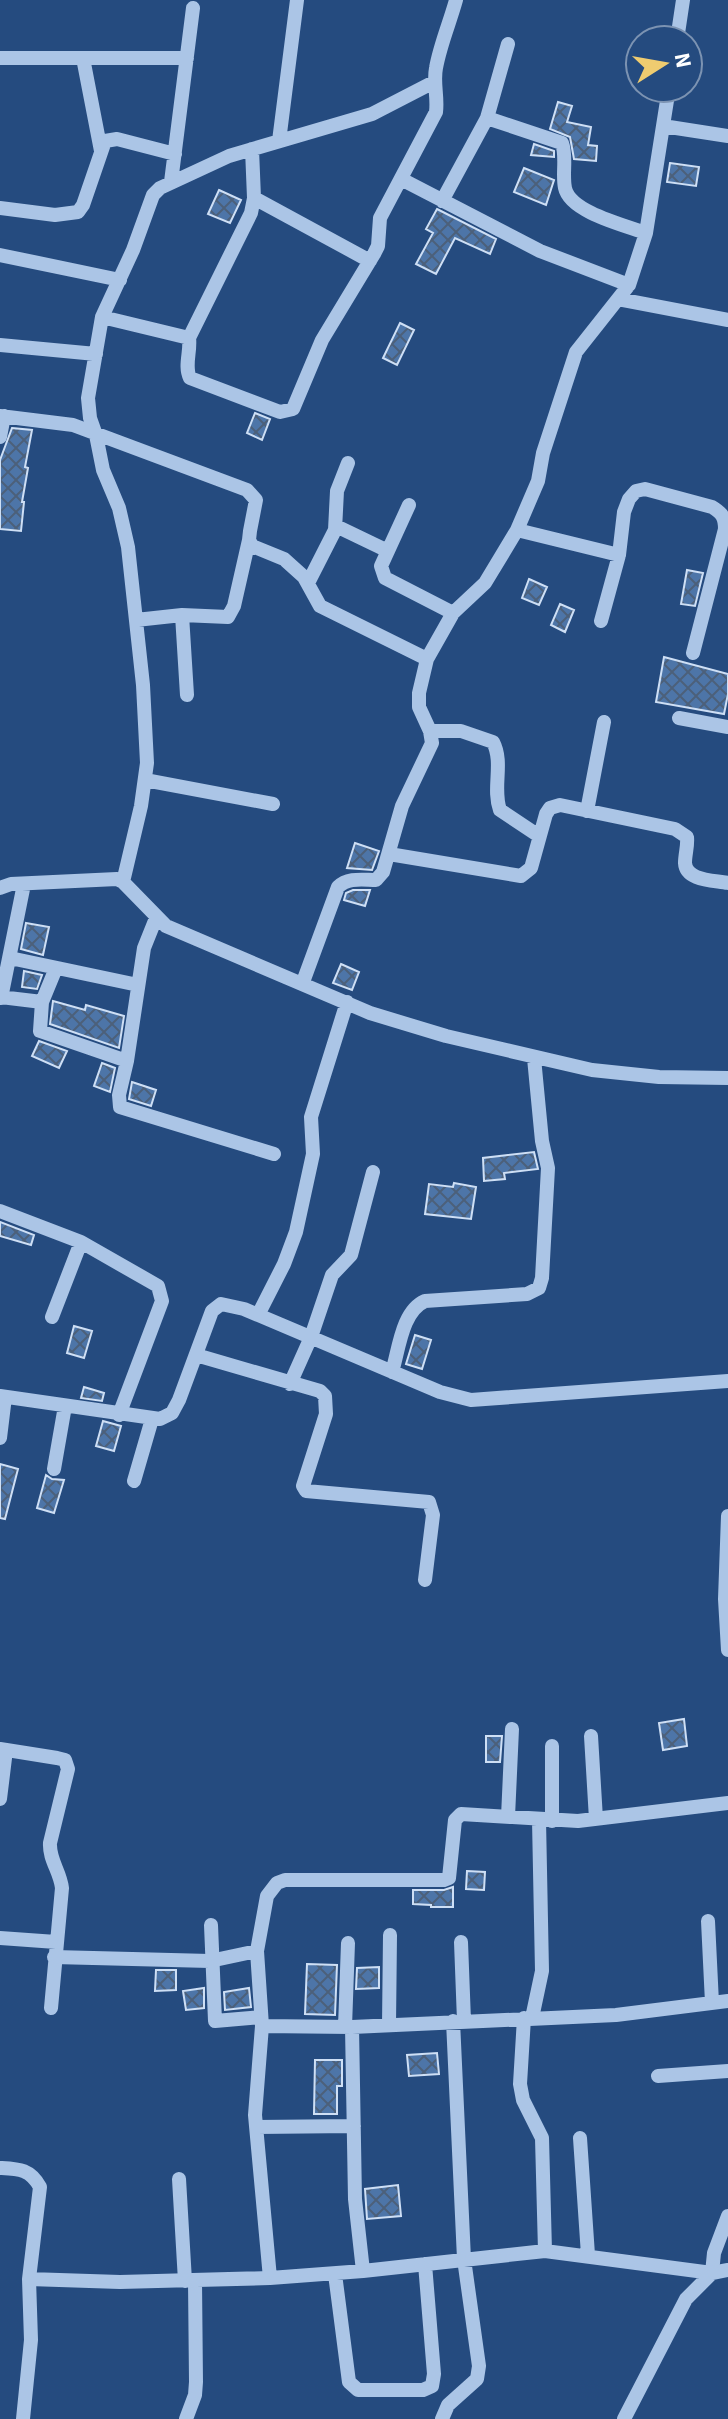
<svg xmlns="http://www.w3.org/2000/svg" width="728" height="2419" viewBox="0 0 728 2419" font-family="'Source Sans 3',sans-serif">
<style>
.building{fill:url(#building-cross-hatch);stroke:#cedff5;stroke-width:2}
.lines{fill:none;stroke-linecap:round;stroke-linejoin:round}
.minor{stroke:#abc5e6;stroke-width:14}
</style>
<defs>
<pattern id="building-cross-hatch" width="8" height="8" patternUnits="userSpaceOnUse" patternTransform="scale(2)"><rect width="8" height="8" fill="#4d75a8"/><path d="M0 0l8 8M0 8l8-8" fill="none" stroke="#4c607a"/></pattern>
</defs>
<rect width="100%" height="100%" fill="#254b7f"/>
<path class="building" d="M558,102L572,106L567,122L591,127L588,145L597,146L596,161L574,159L570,137L550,129Z
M534,144L554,151V157L531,155Z
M670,163L699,167L696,186L667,182Z
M524,168L554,180L546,205L514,192Z
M219,190L241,200L230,223L208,214Z
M437,209L496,239L490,254L455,238L436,274L416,264L433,233L426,229Z
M400,323L414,330L397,365L383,358Z
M255,413L270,419L262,440L247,433Z
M12,428L32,430L25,467L28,468L22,502H24L21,531L0,529V460Z
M687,570L703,573L695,606L681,604Z
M529,579L547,587L539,605L522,598Z
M560,604L574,610L565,632L551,625Z
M664,657L728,674V694L724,714L656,702Z
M355,843L379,851L372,870L347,868Z
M353,890H370L365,906L344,900L346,893Z
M26,923L49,927L43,955L21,949Z
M341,964L359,972L352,990L333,983Z
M24,971L42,975L37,989L22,987Z
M53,1001L85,1010L86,1005L124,1016L119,1048L50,1024Z
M39,1041L67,1051L59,1068L32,1056Z
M102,1063L115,1068L110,1092L94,1086Z
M132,1082L156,1090L151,1106L129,1099Z
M534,1152L538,1169L504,1173L505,1179L484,1181L483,1158Z
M454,1183L476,1187L471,1219L425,1214L429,1184L453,1187Z
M0,1222L34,1235L31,1245L0,1236Z
M74,1326L92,1331L84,1358L67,1353Z
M415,1335L431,1340L422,1369L406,1364Z
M84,1387L104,1393L102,1401L81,1398Z
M103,1421L121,1426L114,1451L96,1446Z
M0,1464L18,1469L5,1519L0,1518Z
M46,1475L52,1479L64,1480L54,1513L37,1508Z
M684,1719L687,1746L663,1750L659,1723Z
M486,1736H502L500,1762H486Z
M467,1871L485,1872L484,1890L466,1889Z
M453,1887V1907H431V1905L413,1904V1890H444Z
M307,1964L337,1965L335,2015L305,2014Z
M379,1967V1988L356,1989L357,1968Z
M156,1970H176V1990L155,1991Z
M204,1988V2008L186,2010L183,1991Z
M249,1988L251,2007L225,2010L224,1992Z
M437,2053L439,2074L409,2076L407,2055Z
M315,2060H342V2086H337V2114H314Z
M398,2185L401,2216L367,2219L365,2189Z"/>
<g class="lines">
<path class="minor" d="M677,40L683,0
M0,58H187
M83,58L101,151
M487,118L562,143C567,157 562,173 565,188C570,212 624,225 646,233
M663,126L728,136
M279,141L297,0
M401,179L540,251L629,285
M171,182L193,8
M254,198L370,261
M442,201L487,118L508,44
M0,208L55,215L78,212L83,205L105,141L117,139L175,154
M0,255L120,280
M618,299L728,320
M102,317L189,338C191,351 184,366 190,378L280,412L293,409L322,340L374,254L378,246L380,218L436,112C438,97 433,83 436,68C440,45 450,22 456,0
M189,338L251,213L254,198L252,149
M0,345L96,354
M0,416L73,425L247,490L256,500L250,531L249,540L252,546L284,559L304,577L320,606L427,659
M0,437L4,416
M409,505L381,566L385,578L453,613
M336,526L388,551
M517,530L619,555
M308,583L335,530L337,491L348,463
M182,615L187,695
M136,620L182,615L228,617L234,606L249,540
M601,621L619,555L624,512L629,499L636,491L645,489L712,507C722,513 725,517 725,529L693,653
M679,718L728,727
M430,731H461L493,742C504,763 492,788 500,810L539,836
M145,780L273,804
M587,811L604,722
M389,854L521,876L531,868L546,814L550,808L560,805L675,829L687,837C688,846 685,854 685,863C686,881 714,880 728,883
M123,882L141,806L147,763L143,685L128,547L119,508L103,470L96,435L90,418L88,398L102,317L133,250L153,195L160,188L229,156L372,114L434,82
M0,888L11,884L117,879L123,882L166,926L370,1013L446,1036L592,1070L659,1077L728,1078
M156,918L144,948L127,1061L119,1095L120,1107L274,1154
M10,958L138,985
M56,968L42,1002L40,1031L127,1061
M303,982L338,887C348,877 363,880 376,880L383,872L402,806L432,743L430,731L419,707V693L427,659L453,613L485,583L517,530L538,481L543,453L576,352L629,285L646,233L669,88
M0,997L42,1002
M1,998L24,884
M0,1211L81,1242L158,1286L162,1301L119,1415
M258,1315L284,1264L296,1232L313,1154L311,1117L347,1002
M52,1317L81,1242
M196,1355L320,1391L325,1396L326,1414L303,1486L306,1491L429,1502L433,1515L425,1580
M392,1372C399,1349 402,1311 425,1301L527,1294L539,1288L542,1278L548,1168L542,1141L534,1058
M290,1384L311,1337L332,1275L351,1255L373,1172
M0,1396L160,1419L172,1413L179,1400L212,1311L221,1304L244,1309L440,1392L471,1400L728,1381
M0,1438L5,1397
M54,1469L65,1406
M134,1481L152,1419
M728,1516L725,1599L728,1650
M591,1736L596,1819
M552,1746V1821
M0,1749L57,1758L65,1760L68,1769L50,1843C49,1860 60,1871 62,1888L51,2008
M0,1799L6,1750
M508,1817L512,1729
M708,1921L712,2003
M211,1925L215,2021L261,2017
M0,1938L56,1942
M461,1942L464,2021
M54,1957L210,1961L257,1951
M524,2018L520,2084L523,2100L542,2138L545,2251
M532,2018L542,1971L539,1820
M389,2025L390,1935
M262,2026L352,2027L616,2015L728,2001
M345,2027L348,1943
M352,2027L355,2199L363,2271
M658,2076L728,2071
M256,2127L354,2126
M580,2138L588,2255
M0,2168C19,2169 30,2169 40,2187L29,2279L31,2340L23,2419
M179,2179L185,2281
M335,2274L349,2382L358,2390H423L432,2386L434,2374L425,2264
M270,2278L255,2115L262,2026L257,1951L267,1896L277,1883L285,1880H444L449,1878L455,1820L461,1814L578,1821L728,1803
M29,2279L120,2282L270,2278L363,2271L545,2251L712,2273L714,2253L728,2216
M186,2419L195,2395L196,2382L195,2281
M442,2419L448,2405L477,2379L479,2366L464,2259L453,2021
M624,2419L686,2299L712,2273L728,2270"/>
</g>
<g transform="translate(664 64) rotate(79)"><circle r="38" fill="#254b7f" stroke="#7c93b2" stroke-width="2"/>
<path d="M0-6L14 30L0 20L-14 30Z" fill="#efcc70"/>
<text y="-12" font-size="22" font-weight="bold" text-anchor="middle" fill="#ffffff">N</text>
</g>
</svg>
